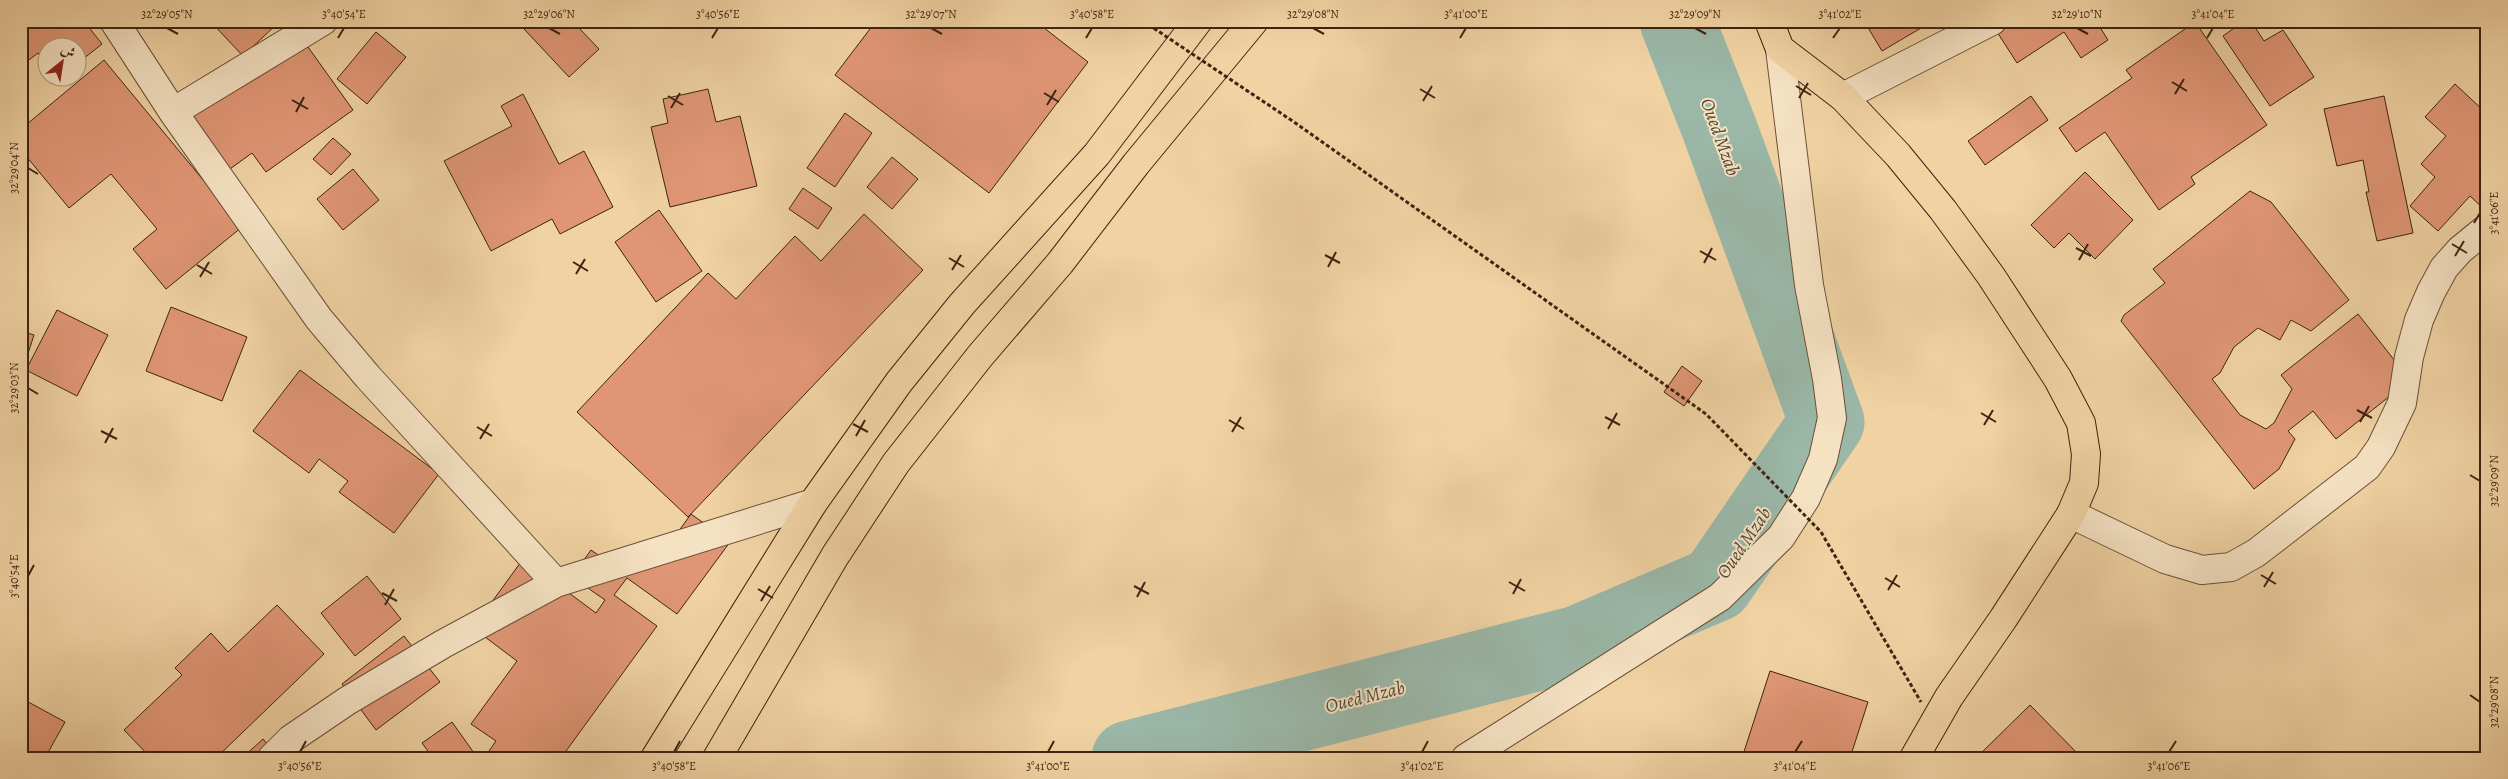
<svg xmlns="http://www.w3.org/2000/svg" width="2508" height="779" viewBox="0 0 2508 779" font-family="Alegreya,Amiri,serif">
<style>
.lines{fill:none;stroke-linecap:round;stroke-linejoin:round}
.river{stroke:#9ab7a8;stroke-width:75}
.building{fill:#e09675;stroke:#3d2411}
.minor-casing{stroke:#6a5036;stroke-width:30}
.major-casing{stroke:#3d2411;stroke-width:30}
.minor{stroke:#f5e2c3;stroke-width:28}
.major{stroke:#f0d2a3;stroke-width:28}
.path-bridge{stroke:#3d2411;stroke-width:3;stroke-dasharray:4 2.5;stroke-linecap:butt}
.ticks{fill:none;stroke:#3d2411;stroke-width:2}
.labels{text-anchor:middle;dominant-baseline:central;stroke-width:4;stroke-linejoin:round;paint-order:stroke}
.water-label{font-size:19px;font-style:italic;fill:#544937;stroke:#f5e2c3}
.neatline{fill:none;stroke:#3d2411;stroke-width:2}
.ticks-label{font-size:12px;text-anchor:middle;fill:#3d2411}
</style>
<rect width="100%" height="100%" fill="#f0d2a3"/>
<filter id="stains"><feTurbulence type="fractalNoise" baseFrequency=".004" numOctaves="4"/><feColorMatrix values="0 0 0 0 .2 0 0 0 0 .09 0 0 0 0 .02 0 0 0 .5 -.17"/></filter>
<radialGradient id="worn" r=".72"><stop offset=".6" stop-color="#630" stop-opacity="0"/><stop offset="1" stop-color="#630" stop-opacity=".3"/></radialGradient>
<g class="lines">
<path class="river" d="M1129,758L1578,643L1716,584L1827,422L1718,125L1677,21"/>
</g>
<path class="building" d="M21,21H84L102,44L78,63V48H48V66L38,53L21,66Z
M210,21H280L243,56Z
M532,21H586L579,28L599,49L569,77L524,29Z
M876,21H1035L1088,62L989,193L835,75Z
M1864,21H1933L1882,51Z
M1990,21H2096L2108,40L2081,58L2064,32L2017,63Z
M2244,21H2251L2264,41L2283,30L2314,77L2270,106L2223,36Z
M2195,22L2267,125L2191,177L2195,184L2159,210L2105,132L2076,152L2059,128L2132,78L2126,70Z
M293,26L353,110L266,172L252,153L223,174L176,109Z
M376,32L406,57L367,104L337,79Z
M104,60L242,227L166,289L133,249L157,229L111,174L69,208L21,150V129Z
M2455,84L2485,112L2487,110V212L2470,196L2438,231L2410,206L2435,177L2421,164L2446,136L2425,117Z
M708,89L716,122L740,116L757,186L670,207L651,127L668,123L663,99Z
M523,94L559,164L584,151L613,207L560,234L552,219L491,251L444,161L512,126L501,106Z
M2031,96L2048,120L1985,165L1968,141Z
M2384,96L2413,233L2377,241L2366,192H2369L2363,160L2337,166L2324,109Z
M845,113L872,133L835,187L807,168Z
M333,138L351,154L331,175L313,159Z
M892,157L918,179L892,209L867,187Z
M353,169L379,200L343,230L317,199Z
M2085,172L2133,220L2095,259L2069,233L2054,248L2031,225Z
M803,188L832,208L818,229L789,209Z
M2250,191L2271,202L2349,300L2311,331L2291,320L2280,340L2258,328L2234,347L2220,373L2212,379L2240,415L2266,429L2274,423L2292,389L2281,375L2358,314L2410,380L2336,439L2313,411L2288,431L2295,439L2279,469L2254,489L2121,321L2124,315L2165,283L2153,269Z
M659,210L702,271L656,302L615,242Z
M864,214L923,270L688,517L577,412L708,273L736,299L795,236L821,261Z
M171,307L247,337L222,401L146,371Z
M57,310L108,335L77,396L26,370Z
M21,331L34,335L21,375Z
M1682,366L1702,381L1684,406L1664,392Z
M300,370L439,474L394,533L339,492L348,481L319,459L309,473L253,431Z
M691,514L730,542L677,614L627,578L614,595L657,626L561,758H498L489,751L496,741L471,724L517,661L473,628L523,559L596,613L605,600L572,577L591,550L615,567L655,564Z
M367,576L401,619L355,656L321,613Z
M277,605L324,654L216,758H151L124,730L182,675L175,668L211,633L228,652Z
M404,636L440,682L376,730L342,684Z
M1770,671L1868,702L1850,758H1742Z
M21,698L65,722L45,758H21Z
M2030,705L2082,758H1976Z
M452,722L474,753L467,758H433L422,743Z
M263,739L279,758H242Z"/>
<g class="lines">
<g class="minor-casing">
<path id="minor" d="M114,21L173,112L319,319L368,377L556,583
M1843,97L1992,21
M173,112L323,21
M2071,514L2165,559L2202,570L2231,567L2256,553L2367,467L2381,447L2402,403L2409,357L2419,320L2431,292L2444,268L2460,250L2487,228
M272,758L291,739L347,701L443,644L556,583L813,503
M1466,758L1720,597L1781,537L1806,498L1823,459L1832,418L1827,379L1809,285L1780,49"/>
</g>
<g class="major-casing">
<path id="major" d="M1769,21L1780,49L1843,97L1898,155L1943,210L1991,276L2058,379L2081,423L2086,454L2084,483L2071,514L2003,619L1949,697L1914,758
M655,758L813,503L899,382L962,304L1097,154L1198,21
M717,758L835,556L896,463L980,356L1060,263L1136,164L1254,21"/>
</g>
<use href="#minor" class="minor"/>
<use href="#major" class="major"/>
<path class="path-bridge" d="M1143,21L1294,122L1706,414L1821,532L1921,702"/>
</g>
<path class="ticks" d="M167,28L178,34M549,28L560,34M931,28L942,34M1313,28L1324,34M1695,28L1706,34M2077,28L2088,34M338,38L344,28M712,38L718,28M1086,38L1092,28M1460,38L1466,28M1833,38L1840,28M2207,38L2213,28M2172,82L2187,91M1796,86L1811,95M1420,89L1435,98M1044,93L1059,102M2175,94L2184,79M668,96L683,105M1799,98L1808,83M292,100L308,109M1423,101L1432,86M1047,105L1056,90M671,108L680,93M296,112L304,97M28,168L38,174M2474,223L2480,213M2452,244L2467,253M2076,248L2091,256M1700,251L1716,260M1325,255L1340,263M2455,256L2464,241M949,258L964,267M2079,260L2088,244M573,262L588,271M1704,263L1712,248M197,265L212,274M1328,267L1336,252M952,270L961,255M576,274L585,259M200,277L209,262M28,388L38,394M2357,410L2372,418M1981,413L1996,422M1605,417L1620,425M1229,420L1244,429M2360,422L2369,406M853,424L868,432M1984,425L1993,410M477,427L492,436M1608,429L1617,413M101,431L117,439M1232,432L1241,417M856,436L865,420M480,439L489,424M105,443L113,428M2470,475L2480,481M2261,575L2276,584M28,576L34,565M1885,578L1900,587M1509,582L1525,591M1134,586L1149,594M2264,587L2273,572M758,589L773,598M1888,590L1897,575M382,593L397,601M1513,594L1521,579M1137,597L1145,582M761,601L770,586M385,605L394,589M2470,695L2480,702M300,752L306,741M674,752L680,741M1048,752L1054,741M1422,752L1428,741M1795,752L1802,741M2169,752L2176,741"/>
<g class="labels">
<g class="water-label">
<text transform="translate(1720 137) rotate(70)">Oued Mzab</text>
<text transform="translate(1744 543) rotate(-56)">Oued Mzab</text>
<text transform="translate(1365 697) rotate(-14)">Oued Mzab</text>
</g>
</g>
<rect width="2508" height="779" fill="none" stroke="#f0d2a3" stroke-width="55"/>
<g transform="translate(62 62) rotate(30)"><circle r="24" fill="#f5e2c3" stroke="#ab967c"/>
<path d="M0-4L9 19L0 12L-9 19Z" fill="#8f2418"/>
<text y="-8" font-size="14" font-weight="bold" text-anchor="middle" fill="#3d2411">ش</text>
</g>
<rect x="28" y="28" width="2452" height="724" class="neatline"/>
<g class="ticks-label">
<text x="167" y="18">32°29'05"N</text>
<text x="344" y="18">3°40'54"E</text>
<text x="549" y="18">32°29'06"N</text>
<text x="718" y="18">3°40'56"E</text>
<text x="931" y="18">32°29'07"N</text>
<text x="1092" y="18">3°40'58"E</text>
<text x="1313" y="18">32°29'08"N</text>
<text x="1466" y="18">3°41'00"E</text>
<text x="1695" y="18">32°29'09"N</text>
<text x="1840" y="18">3°41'02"E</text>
<text x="2077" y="18">32°29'10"N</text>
<text x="2213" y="18">3°41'04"E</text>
<text transform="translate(14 168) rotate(-90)" y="4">32°29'04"N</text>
<text transform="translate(2494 213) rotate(-90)" y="4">3°41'06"E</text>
<text transform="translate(14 388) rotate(-90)" y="4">32°29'03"N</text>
<text transform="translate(2494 481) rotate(-90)" y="4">32°29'09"N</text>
<text transform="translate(14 576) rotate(-90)" y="4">3°40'54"E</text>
<text transform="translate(2494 702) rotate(-90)" y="4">32°29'08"N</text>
<text x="300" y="770">3°40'56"E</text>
<text x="674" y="770">3°40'58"E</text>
<text x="1048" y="770">3°41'00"E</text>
<text x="1422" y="770">3°41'02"E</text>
<text x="1795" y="770">3°41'04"E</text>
<text x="2169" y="770">3°41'06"E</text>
</g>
<rect width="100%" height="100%" filter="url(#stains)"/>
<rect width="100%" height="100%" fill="url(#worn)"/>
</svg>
